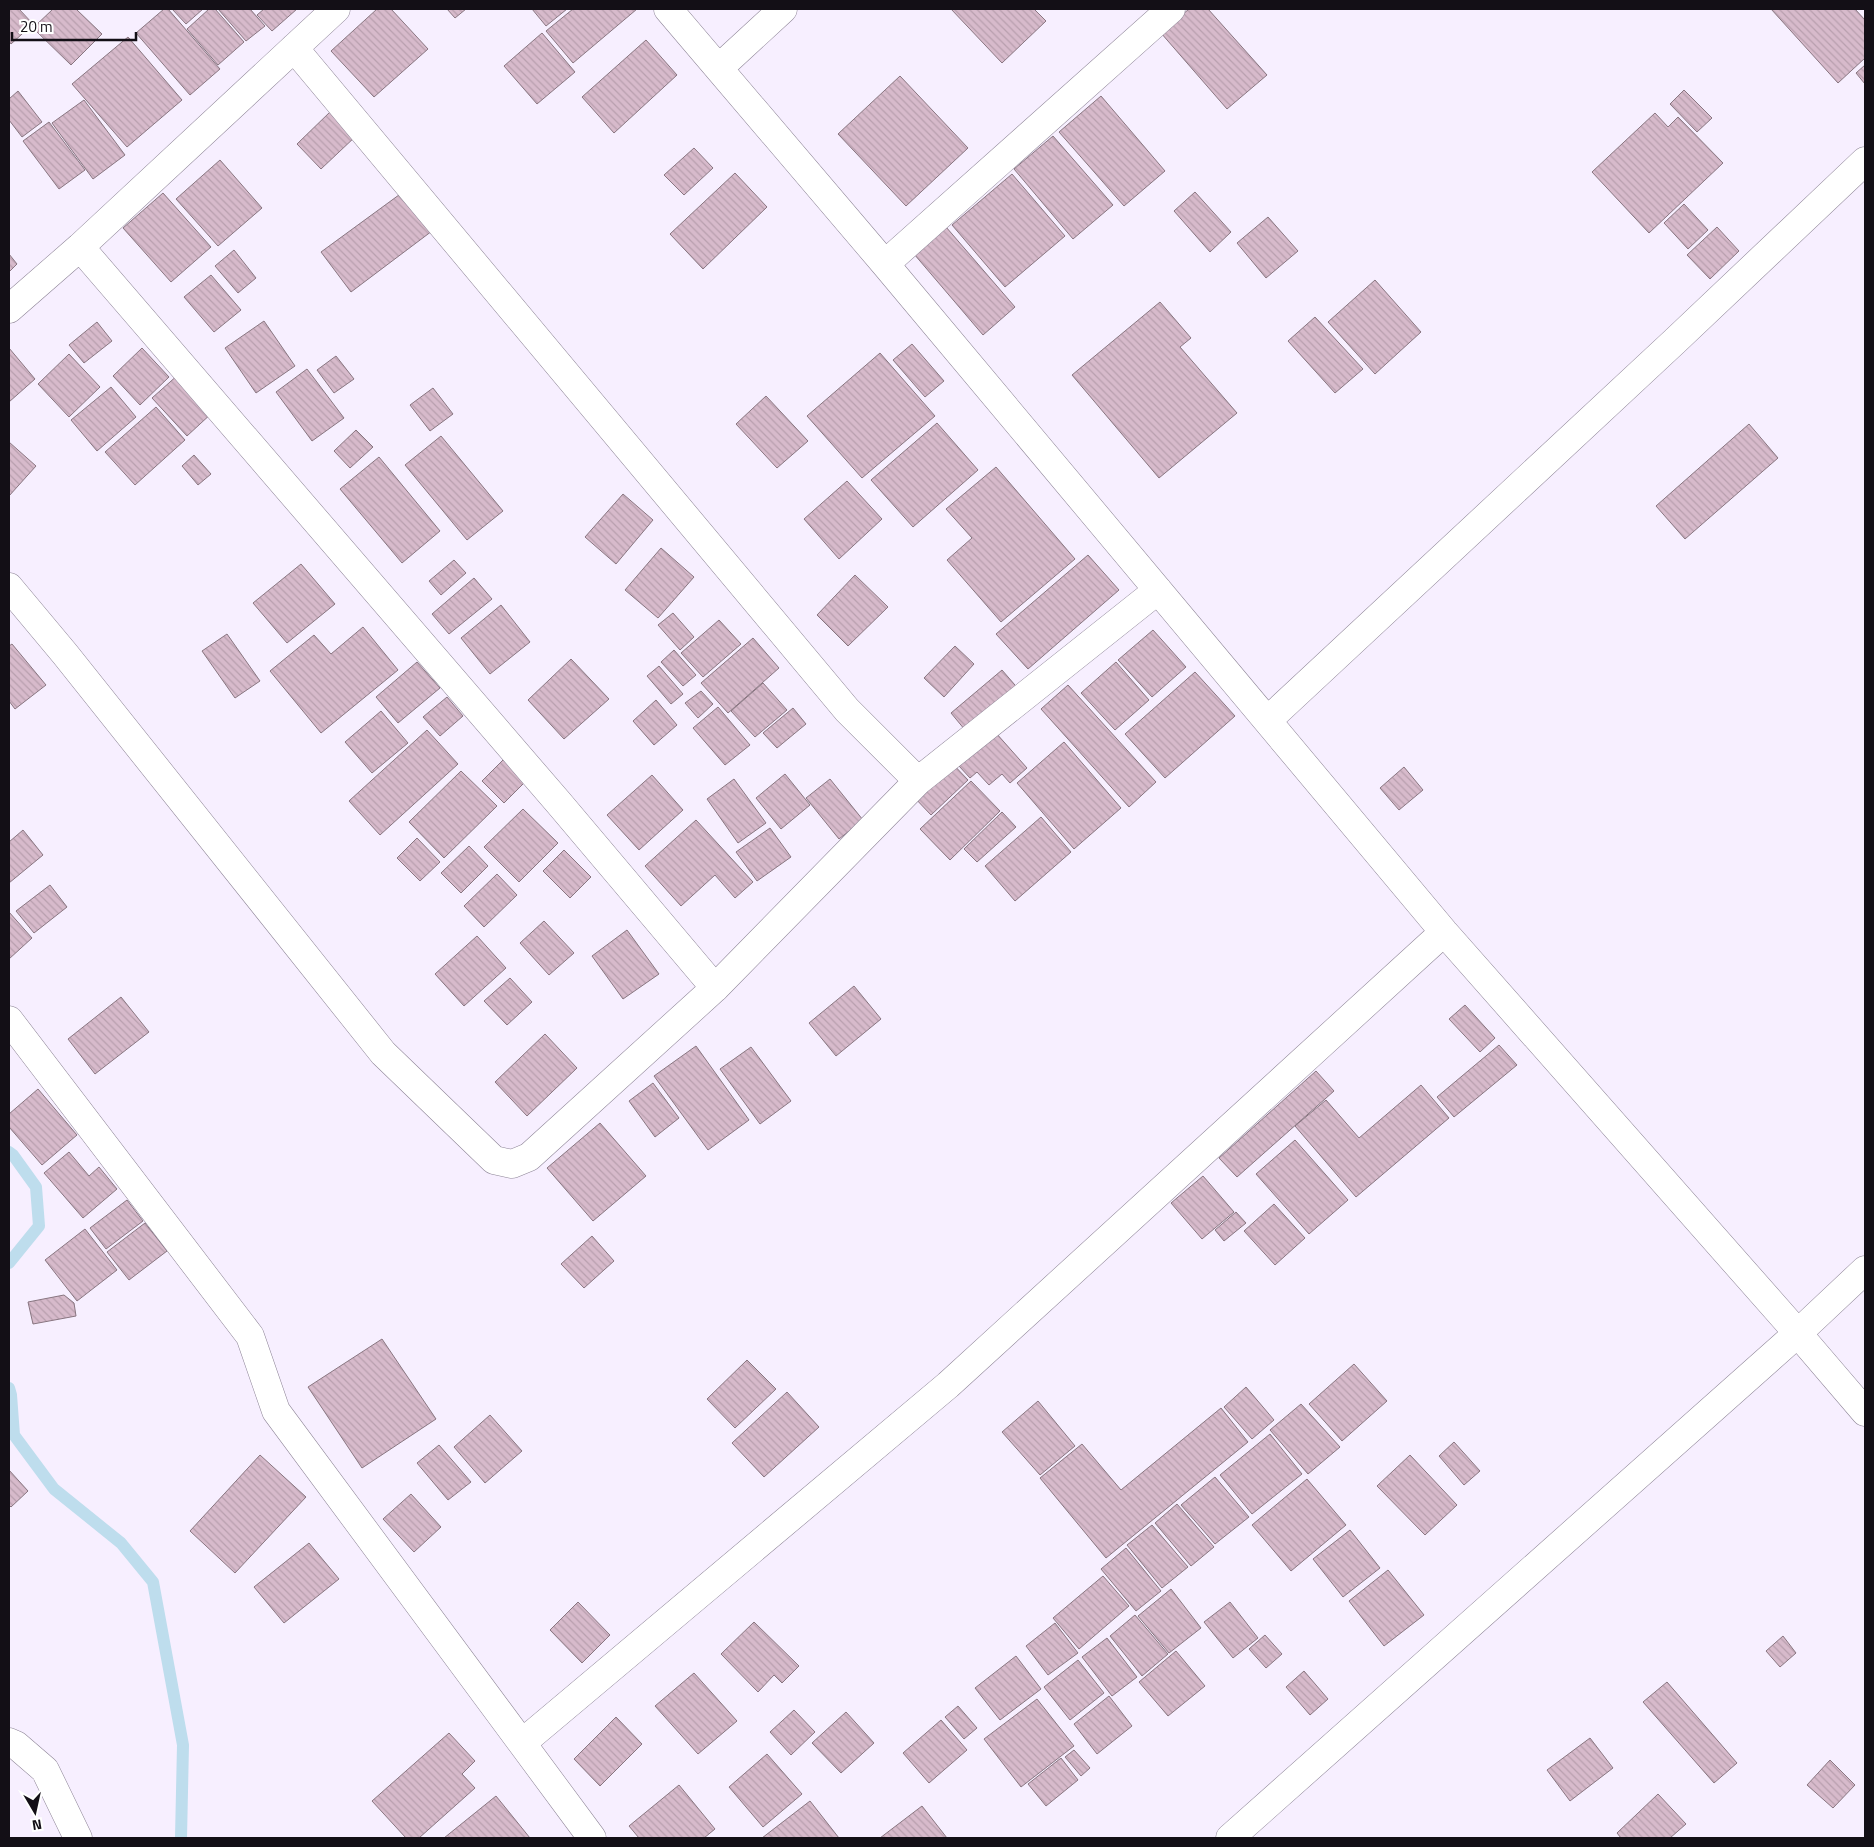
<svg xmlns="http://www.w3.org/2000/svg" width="1874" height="1847" viewBox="0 0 1874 1847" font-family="'Titillium Web',sans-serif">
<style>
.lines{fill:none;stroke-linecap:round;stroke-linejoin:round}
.stream{stroke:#bedded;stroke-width:12}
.building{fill:url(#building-back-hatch);stroke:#897681}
.minor-casing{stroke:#8d8496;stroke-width:29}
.minor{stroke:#fff;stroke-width:28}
</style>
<defs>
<pattern id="building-back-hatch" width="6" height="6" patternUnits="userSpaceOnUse" patternTransform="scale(1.25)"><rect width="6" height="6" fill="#d7bacb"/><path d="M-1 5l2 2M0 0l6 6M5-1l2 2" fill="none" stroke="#b89fae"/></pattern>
</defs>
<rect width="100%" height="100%" fill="#f7efff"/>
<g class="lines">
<path class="stream" d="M9,1152L13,1155L36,1187L39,1226L9,1263
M9,1388L11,1395L14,1435L54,1489L121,1543L153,1582L183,1745L181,1838"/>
</g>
<path class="building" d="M9,9H19L33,24L11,44L9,41Z
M53,9H76L102,34L71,65L33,28Z
M164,9H168L220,69L190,95L136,33Z
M172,9H203L186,24Z
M209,9H215L244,42L218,65L187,29Z
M218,9H250L265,26L246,41Z
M264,9H297L272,31L257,15Z
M377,9H391L428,49L374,97L331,51Z
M447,9H466L455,18Z
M532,9H567L546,26Z
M573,9H637L573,63L546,31Z
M951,9H1034L1046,21L1002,63Z
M1189,9H1208L1267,75L1227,109L1161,33Z
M1771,9H1855L1865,20V58L1838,83Z
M542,33L575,72L537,104L504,66Z
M128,37L182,100L127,147L72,84Z
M646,40L677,75L614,133L582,97Z
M1865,65V84L1856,73Z
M900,76L968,148L906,206L838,134Z
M1684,90L1712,118L1697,132L1670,104Z
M18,91L42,122L22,137L9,120V99Z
M1101,96L1165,171L1124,206L1059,132Z
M84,100L125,155L93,179L52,123Z
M331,111L356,136L321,169L297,144Z
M1655,113L1668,127L1678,117L1723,163L1649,233L1592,172Z
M49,122L85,170L59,189L23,141Z
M1053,136L1113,205L1073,239L1014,169Z
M694,148L713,168L684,195L664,175Z
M220,160L262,208L218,246L176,199Z
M735,173L767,207L703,269L670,234Z
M1012,174L1065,236L1005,287L952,225Z
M403,192L432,231L351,292L321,252Z
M1195,192L1231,232L1210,252L1174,211Z
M163,193L211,247L171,282L123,228Z
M1684,204L1708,230L1688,249L1664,223Z
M1268,217L1298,251L1266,278L1237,243Z
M946,227L1015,307L983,335L914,254Z
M1717,227L1739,251L1710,279L1687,255Z
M234,250L256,278L238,293L215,266Z
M9,254L17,264L9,272Z
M211,275L241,310L214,332L184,297Z
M1375,280L1421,332L1375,374L1328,322Z
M1160,302L1191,338L1180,347L1237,413L1159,478L1072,375Z
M1315,317L1363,369L1335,393L1288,341Z
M264,321L295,366L256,393L225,348Z
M97,322L112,341L84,363L69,345Z
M912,344L944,381L925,397L893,360Z
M9,348L35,379L9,402Z
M142,348L169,377L140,405L113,376Z
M880,353L935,416L862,478L807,416Z
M69,354L100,387L69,417L38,384Z
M336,356L354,379L334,393L317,370Z
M307,369L344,418L312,441L276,392Z
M179,374L213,412L187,436L152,398Z
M111,387L136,417L97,451L71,420Z
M433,388L453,414L430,431L410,405Z
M766,396L808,441L777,468L736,424Z
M156,407L185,440L135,485L105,452Z
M937,423L978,470L913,527L871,480Z
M1749,424L1778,458L1685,539L1656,506Z
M356,430L373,447L350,468L334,451Z
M441,436L503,511L467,540L405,465Z
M9,442L36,466L9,496Z
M194,455L211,474L198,485L182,466Z
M379,457L440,531L402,563L340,489Z
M996,467L1075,559L1001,622L947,560L972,538L946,509Z
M847,481L882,519L839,559L804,519Z
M623,494L653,520L616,564L585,537Z
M661,548L694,577L658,618L625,590Z
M1088,555L1119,590L1028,669L996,634Z
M454,560L466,573L441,595L429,581Z
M301,564L335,604L287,643L253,603Z
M855,575L888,607L848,646L817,615Z
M474,578L492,599L449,634L432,614Z
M501,605L530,642L490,674L461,638Z
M673,613L694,637L680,650L658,625Z
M719,620L741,644L703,677L681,653Z
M363,627L398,670L321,733L270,671L314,635L331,654Z
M1153,630L1186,667L1152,697L1118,660Z
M227,634L260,681L235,698L202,651Z
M753,638L779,668L728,713L701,683Z
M12,644L46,685L15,709L9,701V646Z
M955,646L974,664L944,697L924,678Z
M674,650L696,675L683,686L661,662Z
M571,659L609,699L564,739L528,700Z
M417,662L440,688L398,723L376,697Z
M1116,662L1149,700L1115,730L1081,693Z
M659,666L683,694L671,704L647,676Z
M1002,670L1021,692L970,736L951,713Z
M1195,672L1235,716L1165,778L1125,734Z
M763,683L787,710L755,737L731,711Z
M1068,685L1156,782L1129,807L1041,709Z
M701,691L713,704L698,718L685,703Z
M447,697L463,716L440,736L423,717Z
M656,700L677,725L654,745L633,721Z
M718,707L750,745L725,765L693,728Z
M793,708L806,724L777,748L763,733Z
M381,711L408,743L372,773L345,742Z
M427,730L458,764L380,835L349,801Z
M996,733L1027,768L1010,783L1002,774L989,785L977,772L970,778L959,766Z
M1064,742L1121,808L1074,849L1017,783Z
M503,760L525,782L504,803L482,781Z
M950,761L968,780L931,815L913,796Z
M1404,767L1423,790L1399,810L1380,788Z
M461,771L497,806L444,858L409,822Z
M785,774L810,805L781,829L756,798Z
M652,775L683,810L639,850L607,815Z
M734,779L766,823L738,843L707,799Z
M830,779L863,820L839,839L806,798Z
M971,781L1000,811L950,860L920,829Z
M523,809L558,843L519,882L484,847Z
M1002,812L1016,827L977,862L964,849Z
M1041,817L1071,852L1015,901L985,866Z
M696,820L753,882L735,898L715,875L681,906L645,866Z
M770,828L791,857L757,881L736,852Z
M23,830L43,855L9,883V842Z
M417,838L440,862L420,881L397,858Z
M469,846L488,866L461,893L441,873Z
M564,850L591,877L570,898L543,871Z
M497,874L517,895L484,927L464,906Z
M50,885L67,907L34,933L16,911Z
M9,912L32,938L9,959Z
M544,921L574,953L549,975L520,943Z
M627,930L659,974L623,999L592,956Z
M477,936L506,968L464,1006L435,974Z
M510,978L532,1002L507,1025L484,1001Z
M854,986L881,1019L836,1056L809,1023Z
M121,997L149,1032L95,1074L68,1039Z
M1465,1005L1495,1038L1480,1052L1449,1019Z
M545,1034L577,1068L527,1116L495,1082Z
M1499,1045L1517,1065L1454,1117L1437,1097Z
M696,1046L749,1120L708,1150L654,1076Z
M751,1047L791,1101L760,1124L720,1069Z
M1316,1071L1334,1091L1237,1177L1219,1158Z
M653,1083L679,1118L655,1137L629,1101Z
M1421,1085L1449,1118L1356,1197L1295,1126L1326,1100L1359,1138Z
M38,1089L77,1135L42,1165L9,1127V1114Z
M600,1123L646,1176L593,1221L547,1168Z
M1295,1140L1348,1200L1309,1234L1256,1174Z
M69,1152L89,1176L99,1167L117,1189L83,1218L44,1173Z
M1203,1176L1234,1212L1202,1239L1171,1203Z
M127,1200L143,1221L106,1249L90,1228Z
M1274,1204L1305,1238L1275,1265L1244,1231Z
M1236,1212L1246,1223L1224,1241L1215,1230Z
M145,1223L167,1251L129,1280L107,1252Z
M85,1229L117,1270L77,1301L45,1260Z
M592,1236L614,1261L584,1288L561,1264Z
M64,1295L74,1303L76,1316L33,1324L28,1302Z
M382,1339L436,1419L362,1468L308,1387Z
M747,1360L776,1389L735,1428L707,1399Z
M1354,1364L1387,1401L1342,1441L1309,1404Z
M1246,1387L1274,1420L1252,1439L1224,1407Z
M787,1392L819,1427L764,1477L732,1443Z
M1038,1401L1075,1446L1040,1475L1002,1432Z
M1301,1404L1340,1447L1308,1474L1270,1430Z
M1221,1408L1248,1442L1106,1558L1040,1478L1082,1444L1121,1490Z
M490,1415L522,1451L485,1483L454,1447Z
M1270,1434L1302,1474L1252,1514L1220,1475Z
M1454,1442L1480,1471L1464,1485L1439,1456Z
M439,1445L471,1482L448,1500L417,1463Z
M260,1455L306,1497L235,1573L190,1531Z
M1410,1455L1457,1505L1425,1535L1377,1486Z
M9,1470L28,1491L11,1507L9,1505Z
M1215,1477L1249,1517L1215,1544L1181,1505Z
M1307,1479L1346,1525L1291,1571L1252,1525Z
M411,1494L441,1527L414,1552L383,1519Z
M1177,1504L1214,1547L1191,1566L1155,1523Z
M1152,1525L1188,1567L1162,1588L1127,1545Z
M1350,1530L1380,1568L1343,1597L1313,1559Z
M309,1543L339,1579L284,1623L254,1587Z
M1126,1548L1161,1591L1136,1611L1101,1569Z
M1388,1570L1424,1615L1384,1646L1349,1601Z
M1103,1576L1129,1606L1079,1649L1053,1618Z
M1171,1589L1201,1628L1169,1653L1138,1616Z
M578,1602L610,1635L582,1663L550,1630Z
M1230,1602L1258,1638L1233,1658L1204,1622Z
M1135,1615L1168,1654L1142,1676L1110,1636Z
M754,1622L799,1666L782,1683L774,1675L758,1692L721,1654Z
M1055,1623L1078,1653L1048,1675L1026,1646Z
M1265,1635L1282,1654L1266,1668L1249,1649Z
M1783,1636L1796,1653L1780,1667L1766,1651Z
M1107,1638L1137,1677L1112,1696L1082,1657Z
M1176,1651L1205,1686L1168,1716L1139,1682Z
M1016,1656L1041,1689L1000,1720L975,1688Z
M1078,1660L1104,1693L1070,1720L1044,1687Z
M1304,1671L1328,1699L1310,1715L1286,1687Z
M694,1673L737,1721L698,1754L655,1706Z
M1667,1682L1737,1763L1714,1783L1643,1702Z
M1109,1696L1132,1726L1097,1754L1074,1724Z
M1037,1699L1074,1746L1021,1787L984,1739Z
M958,1706L977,1728L964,1739L945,1717Z
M794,1710L815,1732L791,1755L770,1732Z
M846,1712L874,1743L841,1773L812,1743Z
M616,1717L642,1744L600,1786L574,1759Z
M941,1720L967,1750L929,1783L903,1753Z
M449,1733L475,1761L462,1774L475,1788L419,1838H406L372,1801Z
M1590,1738L1613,1768L1570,1801L1547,1770Z
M1074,1750L1090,1768L1081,1776L1065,1757Z
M767,1754L802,1794L763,1827L729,1787Z
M1061,1758L1078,1780L1046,1806L1028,1784Z
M1830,1760L1855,1785L1833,1808L1807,1785Z
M679,1785L715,1829L704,1838H639L629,1826Z
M1658,1794L1686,1824L1670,1838H1621L1617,1833Z
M496,1796L530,1838H444Z
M810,1801L839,1838H762Z
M922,1806L947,1838H880Z"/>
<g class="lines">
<g class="minor-casing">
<path id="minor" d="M668,9L885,264L1444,932L1788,1322L1865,1412
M294,48L847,710L918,781
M719,68L783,9
M80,247L558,802L715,988
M885,264L1171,9
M9,309L80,247L336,9
M9,587L65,654L383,1053L494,1160L512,1164L529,1157L715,988L918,781L1158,590
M1268,720L1675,341L1865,161
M9,1020L250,1336L276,1411L592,1838
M9,1742L16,1745L45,1770L78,1838
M522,1743L948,1385L1444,932
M1230,1838L1798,1333L1865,1270"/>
</g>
<use href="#minor" class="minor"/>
</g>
<rect width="1874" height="1847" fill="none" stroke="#130f16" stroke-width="20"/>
<g transform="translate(35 1812) rotate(171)" stroke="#ffffff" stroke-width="4" paint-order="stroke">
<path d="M0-4L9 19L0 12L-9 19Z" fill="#130f16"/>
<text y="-8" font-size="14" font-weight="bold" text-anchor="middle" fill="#130f16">N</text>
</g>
<path d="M12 32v8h124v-8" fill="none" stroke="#130f16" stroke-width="2.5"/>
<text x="20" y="32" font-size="15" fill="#130f16" stroke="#ffffff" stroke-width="4" paint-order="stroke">20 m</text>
</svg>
